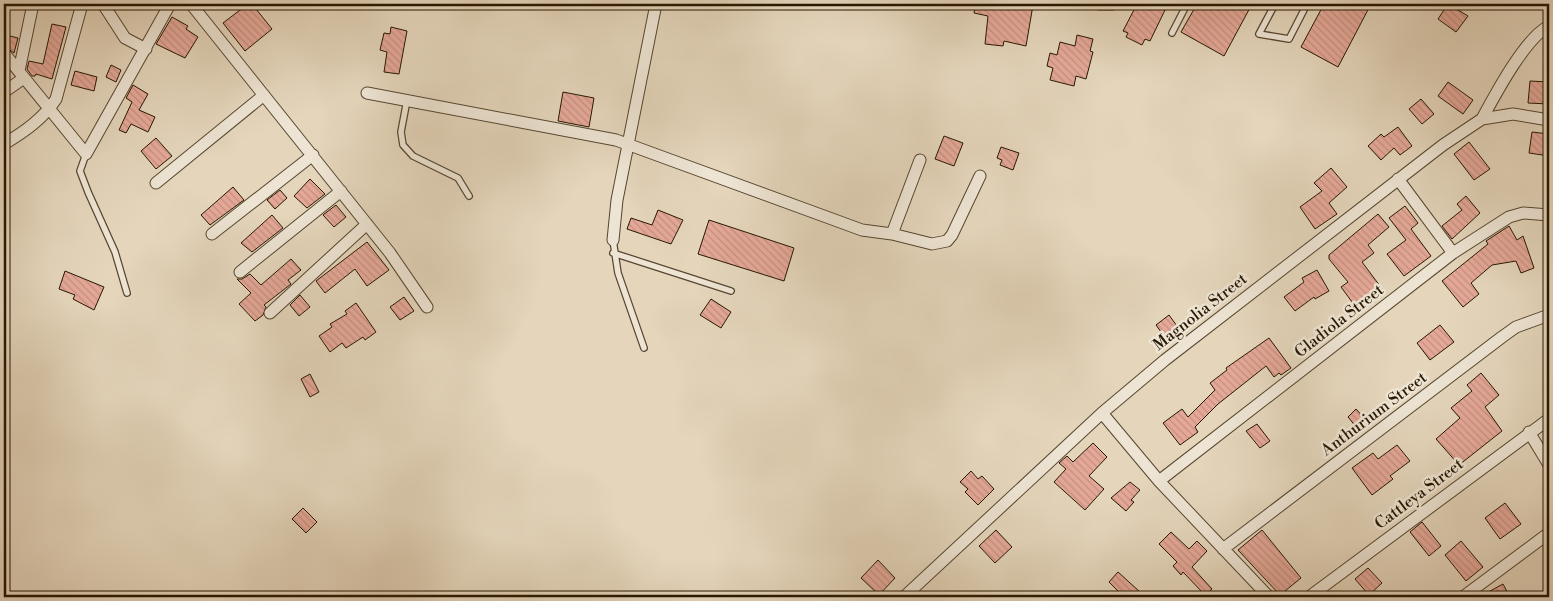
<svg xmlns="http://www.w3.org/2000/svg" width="1553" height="601" viewBox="0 0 1553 601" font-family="'Libre Bodoni',serif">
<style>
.building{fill:url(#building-back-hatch);stroke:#261701}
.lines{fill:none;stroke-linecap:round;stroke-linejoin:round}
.service-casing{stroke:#564630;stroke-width:8}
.minor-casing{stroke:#564630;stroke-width:13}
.service{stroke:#ede4d3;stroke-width:5.5}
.minor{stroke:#ede4d3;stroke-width:11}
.labels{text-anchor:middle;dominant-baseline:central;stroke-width:5;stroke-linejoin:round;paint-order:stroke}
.street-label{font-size:16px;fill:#261701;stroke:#ede4d3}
</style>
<defs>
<pattern id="building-back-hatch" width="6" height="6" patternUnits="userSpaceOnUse" patternTransform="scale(1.25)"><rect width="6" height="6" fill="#e5a898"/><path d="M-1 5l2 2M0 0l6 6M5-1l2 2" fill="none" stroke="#c49081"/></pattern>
</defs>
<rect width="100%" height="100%" fill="#e4d5bb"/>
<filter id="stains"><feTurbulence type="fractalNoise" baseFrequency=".004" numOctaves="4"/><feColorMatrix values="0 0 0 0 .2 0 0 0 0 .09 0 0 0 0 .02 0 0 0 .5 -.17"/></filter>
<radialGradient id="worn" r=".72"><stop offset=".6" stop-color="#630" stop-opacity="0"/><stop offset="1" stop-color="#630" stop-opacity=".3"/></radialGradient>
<path class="building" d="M248,4H252L272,29L245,51L223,23Z
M976,4L1033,5L1026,46L1004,41L1003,46L985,44L988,16L974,13Z
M1137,4L1149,10L1153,4L1165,10L1150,41L1145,39L1142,45L1126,37L1128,33L1123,31Z
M1197,4H1252L1224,56L1181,32Z
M1324,4H1371L1338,67L1301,47Z
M1448,4L1468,16L1456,32L1438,19Z
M172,17L188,26L186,29L198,37L185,58L156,44Z
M52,24L66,27L52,79L36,74L35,76H32L27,69L29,61L43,64Z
M391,27L407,31L399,74L384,72L387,52L380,50L384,33L390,34Z
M6,35L18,38L14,53L4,46Z
M1077,35L1093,39L1090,51L1093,52L1086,79L1076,76L1074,86L1050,80L1053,68L1047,66L1050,53L1057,55L1060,42L1075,46Z
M111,65L121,70L116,82L106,77Z
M75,71L97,77L94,91L71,85Z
M1530,81L1549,82V104L1528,103Z
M1448,82L1473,100L1463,114L1438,96Z
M133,85L148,94L139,110L155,117L148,132L131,124L126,133L119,130L132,102L126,98Z
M563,92L594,98L589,127L558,121Z
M1421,99L1434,114L1422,124L1409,109Z
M1398,127L1412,146L1400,155L1394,148L1381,160L1368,146L1381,134L1384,137Z
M1532,132L1549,134V156L1529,153Z
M944,136L963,143L954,166L935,159Z
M156,138L172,156L156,169L141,151Z
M1469,142L1490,169L1474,180L1454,154Z
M1001,147L1019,153L1013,170L1000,165L1002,160L997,158Z
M1331,168L1347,187L1329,203L1337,214L1315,229L1300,207L1322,191L1314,183Z
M310,179L325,194L307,208L294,196Z
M233,187L244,200L210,225L201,215Z
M280,190L287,198L275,209L267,200Z
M1466,196L1480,213L1452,239L1442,226L1462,210L1457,204Z
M336,205L346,217L334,227L323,215Z
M1405,206L1418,223L1411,229L1431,256L1404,276L1387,254L1406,240L1389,218Z
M658,210L683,220L671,244L627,229L631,218L652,225Z
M1378,214L1389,227L1368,245L1374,253L1362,262L1383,290L1358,310L1341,287L1348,282L1329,259V255Z
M272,215L283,228L252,252L241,243Z
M709,220L794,248L784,281L698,254Z
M1509,226L1517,240L1523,236L1534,268L1521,273L1516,261L1492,265L1471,283L1479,294L1463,307L1442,281L1488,244L1486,241Z
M367,242L389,270L367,286L355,269L325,293L316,281Z
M291,259L301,270L288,280L291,284L264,305L266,307L263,315L255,321L239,304L251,293L237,279H242L250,274L261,285Z
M1317,270L1329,291L1315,299L1314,297L1295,311L1284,297L1304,282L1302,278Z
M65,271L104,287L94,310L73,299L75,295L59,289Z
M300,295L310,307L299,316L290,305Z
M404,297L414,311L400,320L390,307Z
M711,299L731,312L721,328L700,315Z
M356,303L376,332L365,340L363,337L346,348L342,343L330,352L319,336L332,327L330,324L347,314L345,311Z
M1169,315L1177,326L1164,336L1156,325Z
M1440,325L1454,342L1430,360L1417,343Z
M1269,338L1291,368L1281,375L1279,373L1274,377L1266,366L1261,370L1218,404L1195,427L1198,432L1180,445L1163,423L1182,409L1188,417L1215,390L1210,383L1227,370L1226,368Z
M1481,373L1499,395L1485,407L1502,431L1459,465L1436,439L1460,418L1451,408L1472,391L1467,385Z
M310,374L319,392L310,397L301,379Z
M1356,409L1366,420L1357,428L1348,417Z
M1257,424L1270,441L1260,448L1246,431Z
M1093,443L1107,457L1089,476L1104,489L1085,510L1054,482L1066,469L1059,463L1067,456L1073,462Z
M1397,445L1410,461L1390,476L1393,479L1372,495L1352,468L1373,453L1378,459Z
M971,471L978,479L982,476L994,489L978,505L965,492L968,489L960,482Z
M1130,482L1140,490L1131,500L1134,502L1126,511L1111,498Z
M1505,503L1521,524L1500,539L1485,518Z
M303,508L317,522L306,533L292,519Z
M1422,522L1441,546L1429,556L1410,532Z
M996,530L1012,547L995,563L979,546Z
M1262,530L1301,578L1280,595L1238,550Z
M1171,532L1189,549L1197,541L1207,551L1192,567L1212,589L1205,595L1183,572L1181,575L1173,566L1177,562L1159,544Z
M1461,541L1483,567L1466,581L1445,555Z
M878,560L895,578L879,595L861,578Z
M1368,568L1382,583L1369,595L1355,579Z
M1118,572L1140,592L1144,597H1122L1123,596L1109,582Z
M1503,584L1510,597H1479Z"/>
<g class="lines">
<g class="service-casing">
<path id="service" d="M1275,4L1259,34L1289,39L1307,4
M1172,33L1187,4
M407,100L401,132L403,145L413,156L458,178L469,196
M86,154L80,171L88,192L115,252L127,293
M613,240L618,273L644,348
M613,253L731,291"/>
</g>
<g class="minor-casing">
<path id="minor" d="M103,4L125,38L146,49
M191,4L390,253L427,307
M1099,4H1113
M4,53L86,154L170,4
M19,71L33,4
M4,92L24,78
M367,93L616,140L862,230L892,234L932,244L947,241L952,235L980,176
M1482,119C1495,95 1525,38 1549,26
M4,144C24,132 43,119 56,99L82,4
M1398,179L1453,253
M156,183L264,95
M212,234L313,155
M892,234L920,160
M613,240L617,200L656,4
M240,272L341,191
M270,313L367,224
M1102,413L1159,481L1269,597
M1529,432L1549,465
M1159,481L1453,253L1509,217L1523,213L1549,215
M1223,549L1502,337L1516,327L1549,315
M904,597L1102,413L1165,360L1443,145L1482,119L1513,114L1549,120
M1309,597L1549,419
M1463,597L1549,533"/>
</g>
<use href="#service" class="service"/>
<use href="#minor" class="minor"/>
</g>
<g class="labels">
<g class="street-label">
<text transform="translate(1200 312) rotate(-38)">Magnolia Street</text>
<text transform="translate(1339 321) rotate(-38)">Gladiola Street</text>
<text transform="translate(1374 414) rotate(-37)">Anthurium Street</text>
<text transform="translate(1419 494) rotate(-37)">Cattleya Street</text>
</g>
</g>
<rect width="1553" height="601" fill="none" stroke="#e4d5bb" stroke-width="20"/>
<rect x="5" y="5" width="1543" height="591" fill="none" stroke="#261701" stroke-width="2.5"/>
<rect x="10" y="10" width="1533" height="581" fill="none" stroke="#261701"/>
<rect width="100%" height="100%" filter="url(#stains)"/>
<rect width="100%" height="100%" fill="url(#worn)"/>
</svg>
